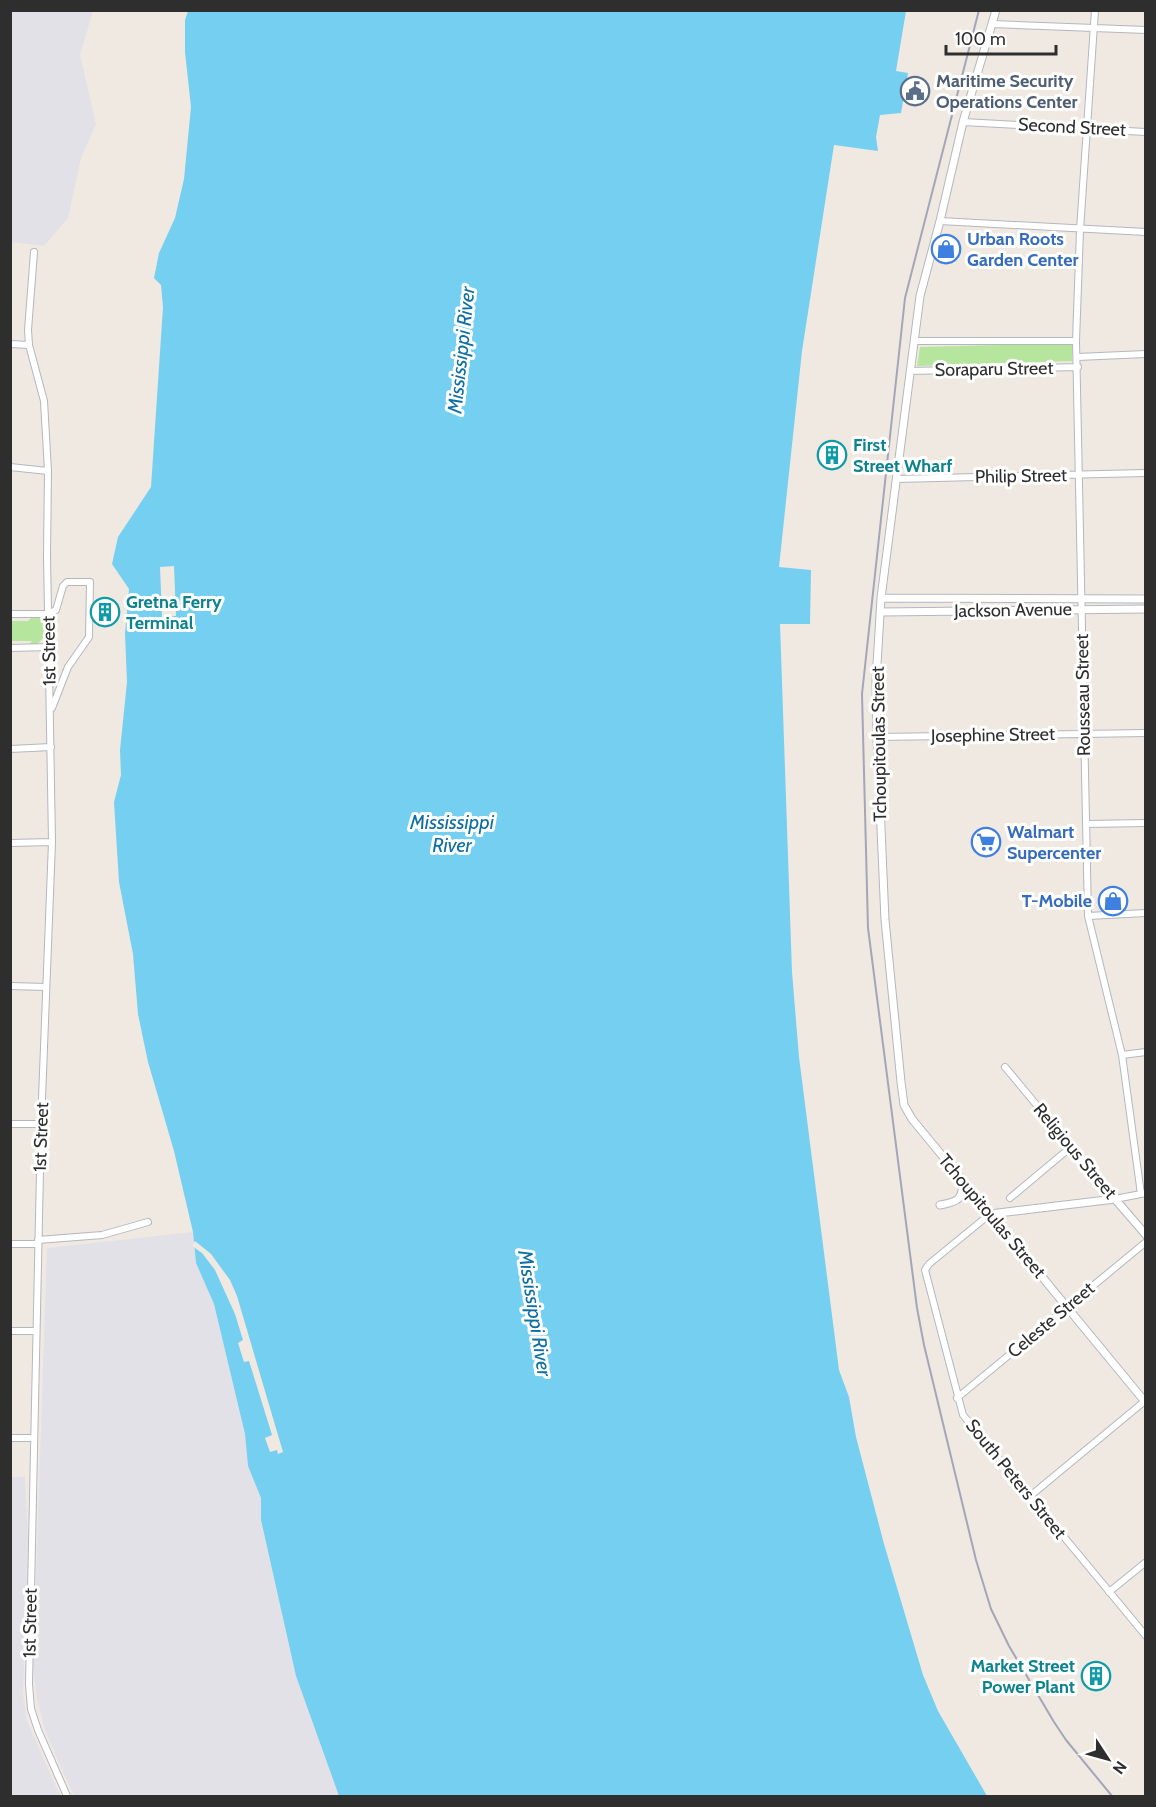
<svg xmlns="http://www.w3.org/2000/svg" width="1156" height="1807" viewBox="0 0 1156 1807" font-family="Cabin,sans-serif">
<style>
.industrial{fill:#e3e1e8}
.green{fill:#b6e59e}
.water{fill:#75cff0}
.pier{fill:#efe9e1}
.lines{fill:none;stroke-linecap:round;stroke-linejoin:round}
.minor-casing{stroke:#b4b7c1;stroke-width:8}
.tertiary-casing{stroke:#b4b7c1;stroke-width:9}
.minor{stroke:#fff;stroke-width:6}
.tertiary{stroke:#fff;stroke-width:7}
.rail{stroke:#a3a6b8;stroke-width:2}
.labels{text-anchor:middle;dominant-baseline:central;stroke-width:6;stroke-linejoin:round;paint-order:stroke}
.service-label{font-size:18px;font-weight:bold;fill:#4e5e75;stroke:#fff;text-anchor:start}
.street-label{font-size:18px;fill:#2e2e2e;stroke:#fff}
.shop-label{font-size:18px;font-weight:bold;fill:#366cbe;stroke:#fff;text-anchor:start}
.culture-label{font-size:18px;font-weight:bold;fill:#0d838f;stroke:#fff;text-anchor:start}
.water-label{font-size:20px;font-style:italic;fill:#0d6fa3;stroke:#fff}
</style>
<rect width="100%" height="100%" fill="#efe9e1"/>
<path class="industrial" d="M10,11H93L80,55L96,124L81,158L68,218L44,246L11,242Z
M193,1232L196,1263L214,1304L245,1434L248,1466L261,1498V1520L296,1676L339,1796H74L45,1731L37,1698L33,1666L47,1248Z
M11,1477H25L28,1542L23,1694L27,1721L60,1796H11Z"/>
<path class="green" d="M1072,343V361L917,366L920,347Z
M33,616C53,616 49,646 28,646L32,641H11V621H28Z"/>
<path class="water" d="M188,11H906L896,71L908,73L901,113L880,115L876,137L878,151L834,145L802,351L779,567L811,570L810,624H780L792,972L799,1057L839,1370L849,1397L856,1437L884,1544L923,1675L938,1711L987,1796H339L296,1676L261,1520V1498L248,1466L245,1434L214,1304L196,1263L193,1232L174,1151L148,1062L138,1014L133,954L119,882L114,802L121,775L120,750L127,682L125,634L129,589L112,564L118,537L151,487L163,307L161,285L154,278L159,253L175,218L184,179L191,107L185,52V20Z"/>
<path class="pier" d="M174,566L176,616L162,617L160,567Z
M195,1241L211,1254L230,1280L237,1296L283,1452L278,1454L277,1450L270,1452L265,1438L272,1435L249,1361L244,1362L238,1343L243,1340L235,1314L215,1270L202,1253L192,1246Z"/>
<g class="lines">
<g class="minor-casing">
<path id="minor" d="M1095,10L1080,230L1076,341L1088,916L1122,1055L1141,1194
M992,24L1146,30
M963,122L1146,132
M940,221L1146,232
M34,252L28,330L29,345L44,401L48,471L47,555L52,842L41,1124L29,1684L31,1709L38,1730L67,1796
M914,341H1076
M10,344L29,345
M1077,357L1146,354
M910,371L1078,367
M10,467L48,471
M896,479L1146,473
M10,614H48L56,610L63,586L67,582H90L89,637L68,667L52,708
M10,648L49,647
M877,737L1146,733
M10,749L51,747
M1086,824L1146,823
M10,843L52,842
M1088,916L1146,913
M10,986L46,987
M1122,1055L1146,1052
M1005,1067L1115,1199L1146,1193
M10,1124H41
M1010,1198L1071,1147
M990,1214L929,1264L925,1270L963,1415L1146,1636
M38,1240L102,1235L148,1222
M10,1244H38
M10,1331H35
M957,1398L1146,1242
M10,1438H34
M1029,1497L1146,1400
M1109,1592L1146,1562"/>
</g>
<g class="tertiary-casing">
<path id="tertiary" d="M996,10L963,122L940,221L920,296L881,598L876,681L877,737L885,920L901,1082L904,1105L912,1119L1146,1403
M881,598L1146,599
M881,612L1146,609
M940,1205C957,1202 963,1200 963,1181
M990,1214L1115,1199L1146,1235"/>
</g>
<use href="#minor" class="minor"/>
<use href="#tertiary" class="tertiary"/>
<path class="rail" d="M979,10L905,298L862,694L868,928L917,1308L924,1345L976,1560L991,1609L1009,1646L1054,1722L1066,1740L1112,1796"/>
</g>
<defs>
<g id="civic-ring" transform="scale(1.5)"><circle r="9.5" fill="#fff" stroke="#5c6f8a" stroke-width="1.5"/><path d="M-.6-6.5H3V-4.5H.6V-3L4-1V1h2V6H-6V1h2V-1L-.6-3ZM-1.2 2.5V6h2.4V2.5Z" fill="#5c6f8a"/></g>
<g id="shop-ring" transform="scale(1.5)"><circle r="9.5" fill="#fff" stroke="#3f7fe0" stroke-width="1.5"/><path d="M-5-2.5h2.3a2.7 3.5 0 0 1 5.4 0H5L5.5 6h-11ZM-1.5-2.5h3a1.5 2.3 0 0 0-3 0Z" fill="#3f7fe0"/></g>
<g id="building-ring" transform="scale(1.5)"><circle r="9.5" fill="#fff" stroke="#0f9aa8" stroke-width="1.5"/><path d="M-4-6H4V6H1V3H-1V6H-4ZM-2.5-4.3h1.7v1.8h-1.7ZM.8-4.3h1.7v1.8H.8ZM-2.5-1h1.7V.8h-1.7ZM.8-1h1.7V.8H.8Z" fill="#0f9aa8"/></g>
<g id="supermarket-ring" transform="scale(1.5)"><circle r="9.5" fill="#fff" stroke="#3f7fe0" stroke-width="1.5"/><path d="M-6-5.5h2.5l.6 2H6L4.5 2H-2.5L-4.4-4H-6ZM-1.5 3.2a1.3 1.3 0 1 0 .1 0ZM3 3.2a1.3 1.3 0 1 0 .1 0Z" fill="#3f7fe0"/></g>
</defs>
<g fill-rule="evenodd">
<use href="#civic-ring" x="915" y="91"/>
<use href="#shop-ring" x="946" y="249"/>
<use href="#building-ring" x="832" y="455"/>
<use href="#building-ring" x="105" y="612"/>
<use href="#supermarket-ring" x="986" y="842"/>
<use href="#shop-ring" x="1113" y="901"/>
<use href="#building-ring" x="1096" y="1676"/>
</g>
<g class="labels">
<g class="service-label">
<text x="936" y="81">Maritime Security<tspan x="936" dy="21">Operations Center</tspan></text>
</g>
<g class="street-label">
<text transform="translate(1072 127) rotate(3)">Second Street</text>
<text transform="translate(994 369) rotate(-1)">Soraparu Street</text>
<text transform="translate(1021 476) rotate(-1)">Philip Street</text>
<text transform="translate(1013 610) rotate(-1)">Jackson Avenue</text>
<text transform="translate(49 651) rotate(-91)">1st Street</text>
<text transform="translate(1083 695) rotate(-91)">Rousseau Street</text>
<text transform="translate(993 735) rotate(-1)">Josephine Street</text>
<text transform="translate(879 744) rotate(-91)">Tchoupitoulas Street</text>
<text transform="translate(41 1137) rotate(-88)">1st Street</text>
<text transform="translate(1075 1151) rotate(50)">Religious Street</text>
<text transform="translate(992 1216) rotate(50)">Tchoupitoulas Street</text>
<text transform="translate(1051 1320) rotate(-40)">Celeste Street</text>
<text transform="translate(1016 1479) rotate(51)">South Peters Street</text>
<text transform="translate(30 1623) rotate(-89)">1st Street</text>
</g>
<g class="shop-label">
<text x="967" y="239">Urban Roots<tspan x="967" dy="21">Garden Center</tspan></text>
<text x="1007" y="832">Walmart<tspan x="1007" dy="21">Supercenter</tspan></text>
<text x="1092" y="901" text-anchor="end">T-Mobile</text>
</g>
<g class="culture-label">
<text x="853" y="445">First<tspan x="853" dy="21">Street Wharf</tspan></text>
<text x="126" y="602">Gretna Ferry<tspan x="126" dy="21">Terminal</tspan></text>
<text x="1075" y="1666" text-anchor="end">Market Street<tspan x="1075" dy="21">Power Plant</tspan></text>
</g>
<g class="water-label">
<text transform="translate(461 350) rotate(-84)">Mississippi River</text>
<text x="452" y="822">Mississippi<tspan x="452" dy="23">River</tspan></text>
<text transform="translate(535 1313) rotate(81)">Mississippi River</text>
</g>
</g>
<rect width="1156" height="1807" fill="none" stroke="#2e2e2e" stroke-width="24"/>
<g transform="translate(1108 1759) rotate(126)" stroke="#ffffff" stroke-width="4.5" paint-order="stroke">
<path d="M0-4.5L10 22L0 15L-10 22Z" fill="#2e2e2e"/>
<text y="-9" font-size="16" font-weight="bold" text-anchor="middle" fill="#2e2e2e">N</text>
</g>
<path d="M946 45v9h110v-9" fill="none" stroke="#2e2e2e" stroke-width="3"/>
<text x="955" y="45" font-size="18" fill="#2e2e2e" stroke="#ffffff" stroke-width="4.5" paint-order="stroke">100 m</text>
</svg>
